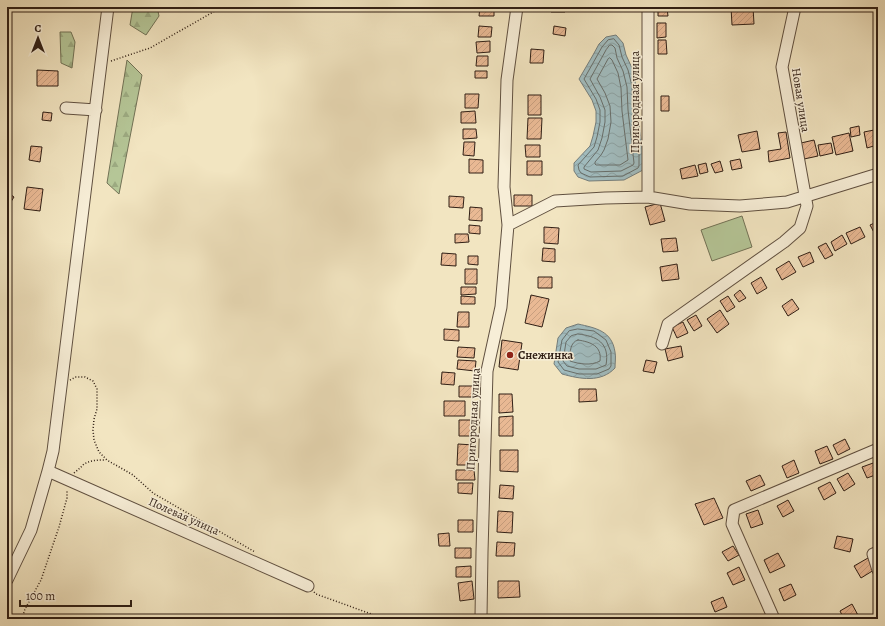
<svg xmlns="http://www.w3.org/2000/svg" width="885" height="626" viewBox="0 0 885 626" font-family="Alegreya,serif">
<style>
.forest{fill:url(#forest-firs);stroke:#727256}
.park{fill:#b5c697;stroke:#727256}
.water{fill:url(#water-waves);stroke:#747d7b}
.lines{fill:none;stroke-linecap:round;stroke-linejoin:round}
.shore{stroke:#686e6a;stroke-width:1}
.building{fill:url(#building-hatch);stroke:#301f15}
.minor-casing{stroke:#605040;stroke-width:13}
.path{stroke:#301f15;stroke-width:1.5;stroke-dasharray:1 2;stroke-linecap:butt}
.minor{stroke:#f7eed7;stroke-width:11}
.poi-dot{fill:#8f2418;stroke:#f7eed7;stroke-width:1.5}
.labels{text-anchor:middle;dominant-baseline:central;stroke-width:3;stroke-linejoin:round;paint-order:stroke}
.street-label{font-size:12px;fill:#301f15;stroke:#f7eed7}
.poi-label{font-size:12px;font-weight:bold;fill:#301f15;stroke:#f7eed7;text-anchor:start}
</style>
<defs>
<pattern id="forest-firs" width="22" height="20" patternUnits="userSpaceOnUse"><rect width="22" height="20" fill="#b5c697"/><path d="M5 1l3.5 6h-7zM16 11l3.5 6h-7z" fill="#9caa81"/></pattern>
<pattern id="water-waves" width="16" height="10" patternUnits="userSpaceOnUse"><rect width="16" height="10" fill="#a1bcbf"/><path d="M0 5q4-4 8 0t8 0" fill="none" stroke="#8ba1a3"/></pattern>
<pattern id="building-hatch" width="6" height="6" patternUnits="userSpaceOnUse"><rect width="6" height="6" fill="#e9b994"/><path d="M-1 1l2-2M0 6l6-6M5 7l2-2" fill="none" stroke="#c89f7f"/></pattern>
</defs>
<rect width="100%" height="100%" fill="#f2e5c1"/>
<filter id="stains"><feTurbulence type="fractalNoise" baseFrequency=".005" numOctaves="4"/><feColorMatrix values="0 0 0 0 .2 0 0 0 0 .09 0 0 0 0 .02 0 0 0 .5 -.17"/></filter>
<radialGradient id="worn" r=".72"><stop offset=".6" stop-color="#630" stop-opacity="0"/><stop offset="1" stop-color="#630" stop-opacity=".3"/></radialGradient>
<path class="forest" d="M133,7H157L159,16L146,35L130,25Z
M60,32H71L75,42L72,68L61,63Z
M127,60L142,75L119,194L107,183Z"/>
<path class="park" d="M742,216L752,247L712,261L701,230Z"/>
<path class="water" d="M616,35L623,43L626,55L632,68L636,86L637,109L643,154V170L624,180L589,181L578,177L574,171V163L590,146L593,136L596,122V111L592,100L579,79L593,55L599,44L606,37Z
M578,324C596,328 612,331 615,352C616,357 615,363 615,368C601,383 580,379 562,374L554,364L558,338L566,328Z"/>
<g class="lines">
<path class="shore" d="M614,39L619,45L622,57L628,70L632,86L633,109L639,154V166L638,168L623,176L590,177L581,173L579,170L578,165L594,147L597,137L600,122V110L596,99L584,79L602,47L608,40Z
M610,45H612L615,48L617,58L623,71L627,87L628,110L634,163L633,165L621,171L591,172L584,169V167L598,150L602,138L605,122V110L600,97L590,79L606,50Z
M610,58L612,60L618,73L621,88L622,111L628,160L620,165H596L595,164V162L601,155L604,150L608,139L611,122L610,106L605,93L597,79L608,59Z
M578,329L594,331L606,340L611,352V366L609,369L597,374H579L564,370L558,362L562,340L569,331Z
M578,334C597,336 610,343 606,365L596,369H579L567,366L563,361L566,342L571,336Z
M578,340C591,342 602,346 600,361C591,366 579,364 570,361V359C570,352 570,342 578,340Z"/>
</g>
<path class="building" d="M480,7H494V16H479Z
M551,7H565V12H551Z
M731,7H753L754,24L732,25Z
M658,8H667L668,16H658Z
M657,23H666V37L657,38Z
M479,26L492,27L491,37H478Z
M554,26L566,28L565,36L553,34Z
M658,40H666L667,54H658Z
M490,41V52L477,53L476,42Z
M531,49L544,50L543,63H530Z
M477,56H488V66H476Z
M37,70L58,71V86H37Z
M475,71H487V78H475Z
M465,94H479L478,108H465Z
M528,95H541V115H528Z
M661,96H669V111H661Z
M475,111L476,123H461V112Z
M43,112L52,113L51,121L42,120Z
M528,118H542L541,139H527Z
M859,126L860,135L851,137L850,128Z
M463,129H476L477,138L463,139Z
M874,130L877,145L867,148L864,132Z
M757,131L760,149L742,152L738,135Z
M786,132L790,158L769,162L768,151L781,149L778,133Z
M849,133L853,151L836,155L832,137Z
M814,140L818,156L804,159L801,143Z
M464,142H475L474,156L463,155Z
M831,143L833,153L820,156L818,145Z
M525,145H540V157H526Z
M31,146L42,147L40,162L29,160Z
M469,159L483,160V173H469Z
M740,159L742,168L732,170L730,161Z
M527,161H542V175H527Z
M720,161L723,171L715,173L711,164Z
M706,163L708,172L700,174L698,165Z
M695,165L698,176L682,179L680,169Z
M27,187L43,189L40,211L24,209Z
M7,192L14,197L7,208Z
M514,195H532V206H514Z
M449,196L464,197L463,208L449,207Z
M660,203L665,221L650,225L645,207Z
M470,207L482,208V221L469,220Z
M877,222L878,223V238H877L870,225Z
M469,225L480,226V234L469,233Z
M544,227L559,228L558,244L544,243Z
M860,227L865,237L851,244L846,233Z
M455,234H468L469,242L455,243Z
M842,235L847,244L835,251L831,242Z
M676,238L678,251L663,252L661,239Z
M826,243L833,255L825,259L818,247Z
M543,248L555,249V262L542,261Z
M810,252L814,262L803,267L798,257Z
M442,253L456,254V266L441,265Z
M468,256H478V265L468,264Z
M789,261L796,272L782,280L776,269Z
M677,264L679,279L662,281L660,267Z
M465,269H477V284H465Z
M538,277H552V288H538Z
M761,277L767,288L757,294L751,283Z
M461,287H476V294L461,295Z
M740,290L746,298L739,302L734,295Z
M531,295L549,299L542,327L525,323Z
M461,296L475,297V304H461Z
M728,296L735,307L727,312L720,301Z
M792,299L799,309L788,316L782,306Z
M720,310L729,324L717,333L707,319Z
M458,312H469V327H457Z
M696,315L702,326L694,331L687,320Z
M683,322L688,333L677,338L672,327Z
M444,329L459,330V341L444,340Z
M502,340L522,343L518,370L499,367Z
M681,346L683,357L668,361L665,349Z
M458,347L475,348L474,358L457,357Z
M458,360L476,361L475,371L457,369Z
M646,360L657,362L654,373L643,371Z
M442,372L455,373L454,385L441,384Z
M459,386H474L475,397H459Z
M579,389H596L597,401L579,402Z
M499,394H512L513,412L499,413Z
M444,401H465V416H444Z
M513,416V436H499V417Z
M459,420H473V436H459Z
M845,439L850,449L838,455L833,445Z
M458,444L474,445V465H457Z
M827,446L833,459L820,464L815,451Z
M500,450H518V472L500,471Z
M794,460L799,473L787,478L782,466Z
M876,462L878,468V474L867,478L862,467Z
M456,470H474L475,480H456Z
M848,473L855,484L844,491L837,479Z
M760,475L765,485L751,491L746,481Z
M830,482L836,493L824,500L818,488Z
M458,483H473L472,494L458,493Z
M500,485L514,486L513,499L499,498Z
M714,498L723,518L704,525L695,504Z
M788,500L794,511L783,517L777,506Z
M758,510L763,524L751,528L746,514Z
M498,511L513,512L512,533L497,532Z
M458,520H473V532H458Z
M449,533L450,546H439L438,534Z
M837,536L853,539L850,552L834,548Z
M497,542L515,543L514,556H496Z
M733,546L739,555L728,561L722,552Z
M455,548H471V558H455Z
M778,553L785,566L770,573L764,560Z
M868,558L874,570L861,578L854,566Z
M471,566V577H456V567Z
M739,567L745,580L733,585L727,573Z
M472,581L474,599L460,601L458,583Z
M498,581H519L520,597L498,598Z
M791,584L796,595L784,601L779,589Z
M723,597L727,607L715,612L711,602Z
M852,604L859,617L856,619H844L840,611Z"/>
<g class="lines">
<g class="minor-casing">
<path id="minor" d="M648,7V197
M66,108L96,110
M508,225L555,201L605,198L648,197L690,204L740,206L787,202L878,174
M662,344L668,324L784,242L800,228L807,206L782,67L795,7
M48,471L308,586
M878,552L873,554L878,570
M7,580L31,530L48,471L53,451L108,7
M481,617L482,552L487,371L501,307L508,225L504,187L507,80L517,7
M774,619L732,524L734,510L878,449"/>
</g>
<path class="path" d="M111,61L150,48L222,7
M70,380L76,377H85L93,381L97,389V409L94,419L93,430L94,440L99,452L107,460L133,475L153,493L255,552
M74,473C78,470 81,467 84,464C91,460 98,460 106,460
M314,592L316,594L385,619
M22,619L25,609L41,580L59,527L67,498V490
M432,619L472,617"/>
<use href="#minor" class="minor"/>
</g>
<circle class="poi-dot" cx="510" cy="355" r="4"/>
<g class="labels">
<g class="street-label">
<text transform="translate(801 100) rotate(81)">Новая улица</text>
<text transform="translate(635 102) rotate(-90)">Пригородная улица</text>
<text transform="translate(473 419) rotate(-87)">Пригородная улица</text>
<text transform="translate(184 516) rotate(24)">Полевая улица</text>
</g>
<g class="poi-label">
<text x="518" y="355">Снежинка</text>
</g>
</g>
<rect width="885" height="626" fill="none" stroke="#f2e5c1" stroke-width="24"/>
<rect x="8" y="8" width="869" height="610" fill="none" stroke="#301f15" stroke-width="2"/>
<rect x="12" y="12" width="861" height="602" fill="none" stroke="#301f15"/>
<g transform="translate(38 38)" stroke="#f7eed7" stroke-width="3" paint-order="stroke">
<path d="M0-3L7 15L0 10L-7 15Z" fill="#301f15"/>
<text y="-6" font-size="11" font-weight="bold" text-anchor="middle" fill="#301f15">С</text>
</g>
<path d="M20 600v6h111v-6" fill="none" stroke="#301f15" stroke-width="2"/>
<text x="26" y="600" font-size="12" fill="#301f15" stroke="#f7eed7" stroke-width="3" paint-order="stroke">100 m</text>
<rect width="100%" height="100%" filter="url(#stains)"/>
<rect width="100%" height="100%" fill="url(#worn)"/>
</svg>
